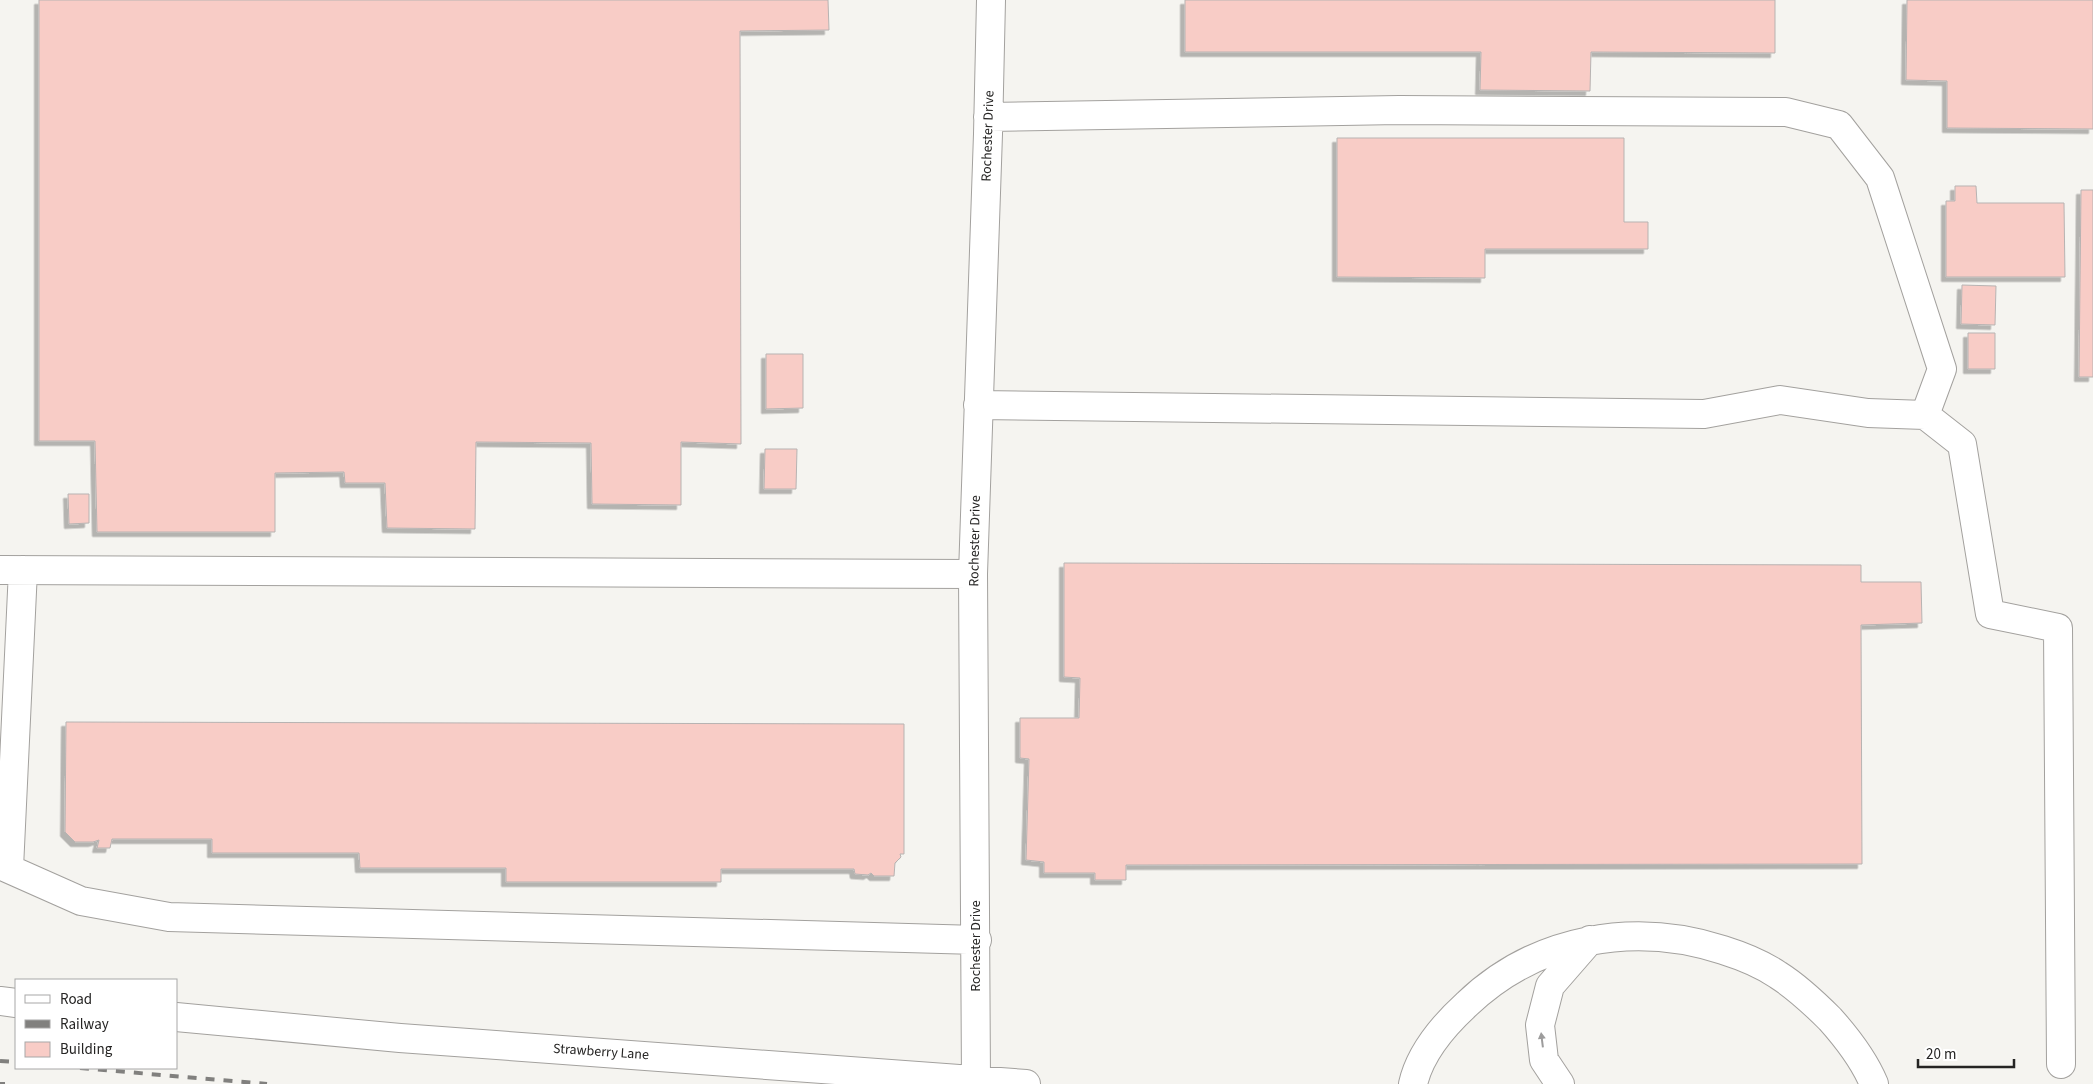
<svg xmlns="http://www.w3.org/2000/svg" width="2093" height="1084" viewBox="0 0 2093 1084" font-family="'Source Sans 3',sans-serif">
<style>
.building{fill:#f8ccc6;stroke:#b7b3b2;filter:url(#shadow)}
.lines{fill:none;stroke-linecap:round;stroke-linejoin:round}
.minor-casing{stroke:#a3a19e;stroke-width:30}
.minor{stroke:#fff;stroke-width:28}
.rail{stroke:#81807e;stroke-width:4;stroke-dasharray:9 9;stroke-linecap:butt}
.oneway{fill:#9d9c9c}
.labels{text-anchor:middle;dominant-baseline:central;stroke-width:4;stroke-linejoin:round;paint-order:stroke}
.street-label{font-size:14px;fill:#252423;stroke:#fff}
</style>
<defs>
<filter id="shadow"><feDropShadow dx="-4.5" dy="4.5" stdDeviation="0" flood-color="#0004"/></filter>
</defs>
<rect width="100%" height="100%" fill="#f5f4f0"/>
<path class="building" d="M39,0H828L829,30L740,31L741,444L681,442V505L592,504L591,443L476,442L475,529L387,528L385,483H345L344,472L275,473V532H97L95,441H39Z
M1185,0H1775V53L1591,52L1590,91L1480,90L1481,52H1185Z
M1907,0H2093V129L1947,128V81L1906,80Z
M1337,138H1624V222H1648V249H1485V278L1337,277Z
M1955,186H1976L1977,203H2064L2065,277H1946V201H1955Z
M2081,190H2093V377H2079Z
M1962,285L1996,286L1995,325L1961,324Z
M1968,333H1995V369H1968Z
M766,354H803V408L766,409Z
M765,449H797L796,489H764Z
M68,494H89V523L69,524Z
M1064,563L1861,565V582H1921L1922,623L1861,625L1862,864L1126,865V880H1095V873H1044V862L1026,860L1029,759L1020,758V718H1079L1080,678L1064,677Z
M66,722L904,724V854H900L901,857L895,863L894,876H874L871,873L868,875L855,874L854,869H721V882H506V868H360L359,853H212V839H112L110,848H97L99,840L93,842H75L65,832Z"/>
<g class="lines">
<g class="minor-casing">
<path id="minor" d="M978,405L1704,414L1780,400L1868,413L1925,415L1942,369L1880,178L1839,125L1786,112L1399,110L988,117
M1925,415L1962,444L1990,614L2058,628L2061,1064
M0,570L973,574
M0,865L81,901L169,917L977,940
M9,868L23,570
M0,1001L16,1003
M176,1017L400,1038L1026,1084
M976,1081L973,574L988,134L991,0
M1413,1084C1420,1053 1444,1025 1467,1004C1536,938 1634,921 1723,950C1742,956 1762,964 1778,975C1797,987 1814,1003 1830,1019C1847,1038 1864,1060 1874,1084
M1560,1084L1544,1060L1540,1025L1550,986L1590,940"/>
</g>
<use href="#minor" class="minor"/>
<path class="rail" d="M0,1061L16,1062
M80,1068L267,1084
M0,1084H5"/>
</g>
<defs><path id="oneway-solid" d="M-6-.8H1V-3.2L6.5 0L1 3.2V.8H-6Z" transform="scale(1.25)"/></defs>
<use class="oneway" href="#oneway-solid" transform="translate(1542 1040) rotate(-97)"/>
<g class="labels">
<g class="street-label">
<text transform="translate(988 136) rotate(-88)">Rochester Drive</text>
<text transform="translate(975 541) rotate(-89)">Rochester Drive</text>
<text transform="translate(976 946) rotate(-90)">Rochester Drive</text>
<text transform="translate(601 1052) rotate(4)">Strawberry Lane</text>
</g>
</g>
<rect x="15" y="979" width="162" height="90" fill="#ffffff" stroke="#a8a7a7"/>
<rect x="25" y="995" width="25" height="8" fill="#ffffff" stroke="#a8a7a7"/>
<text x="60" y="1004" font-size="15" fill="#252423">Road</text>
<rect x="25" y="1020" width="25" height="8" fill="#81807e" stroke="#a8a7a7"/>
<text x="60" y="1029" font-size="15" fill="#252423">Railway</text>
<rect x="25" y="1042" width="25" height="15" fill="#f8ccc6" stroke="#a8a7a7"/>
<text x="60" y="1054" font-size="15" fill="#252423">Building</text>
<path d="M1918 1059v8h96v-8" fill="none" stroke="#252423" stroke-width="2.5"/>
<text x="1926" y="1059" font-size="15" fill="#252423" stroke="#ffffff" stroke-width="4" paint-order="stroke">20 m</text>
</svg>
